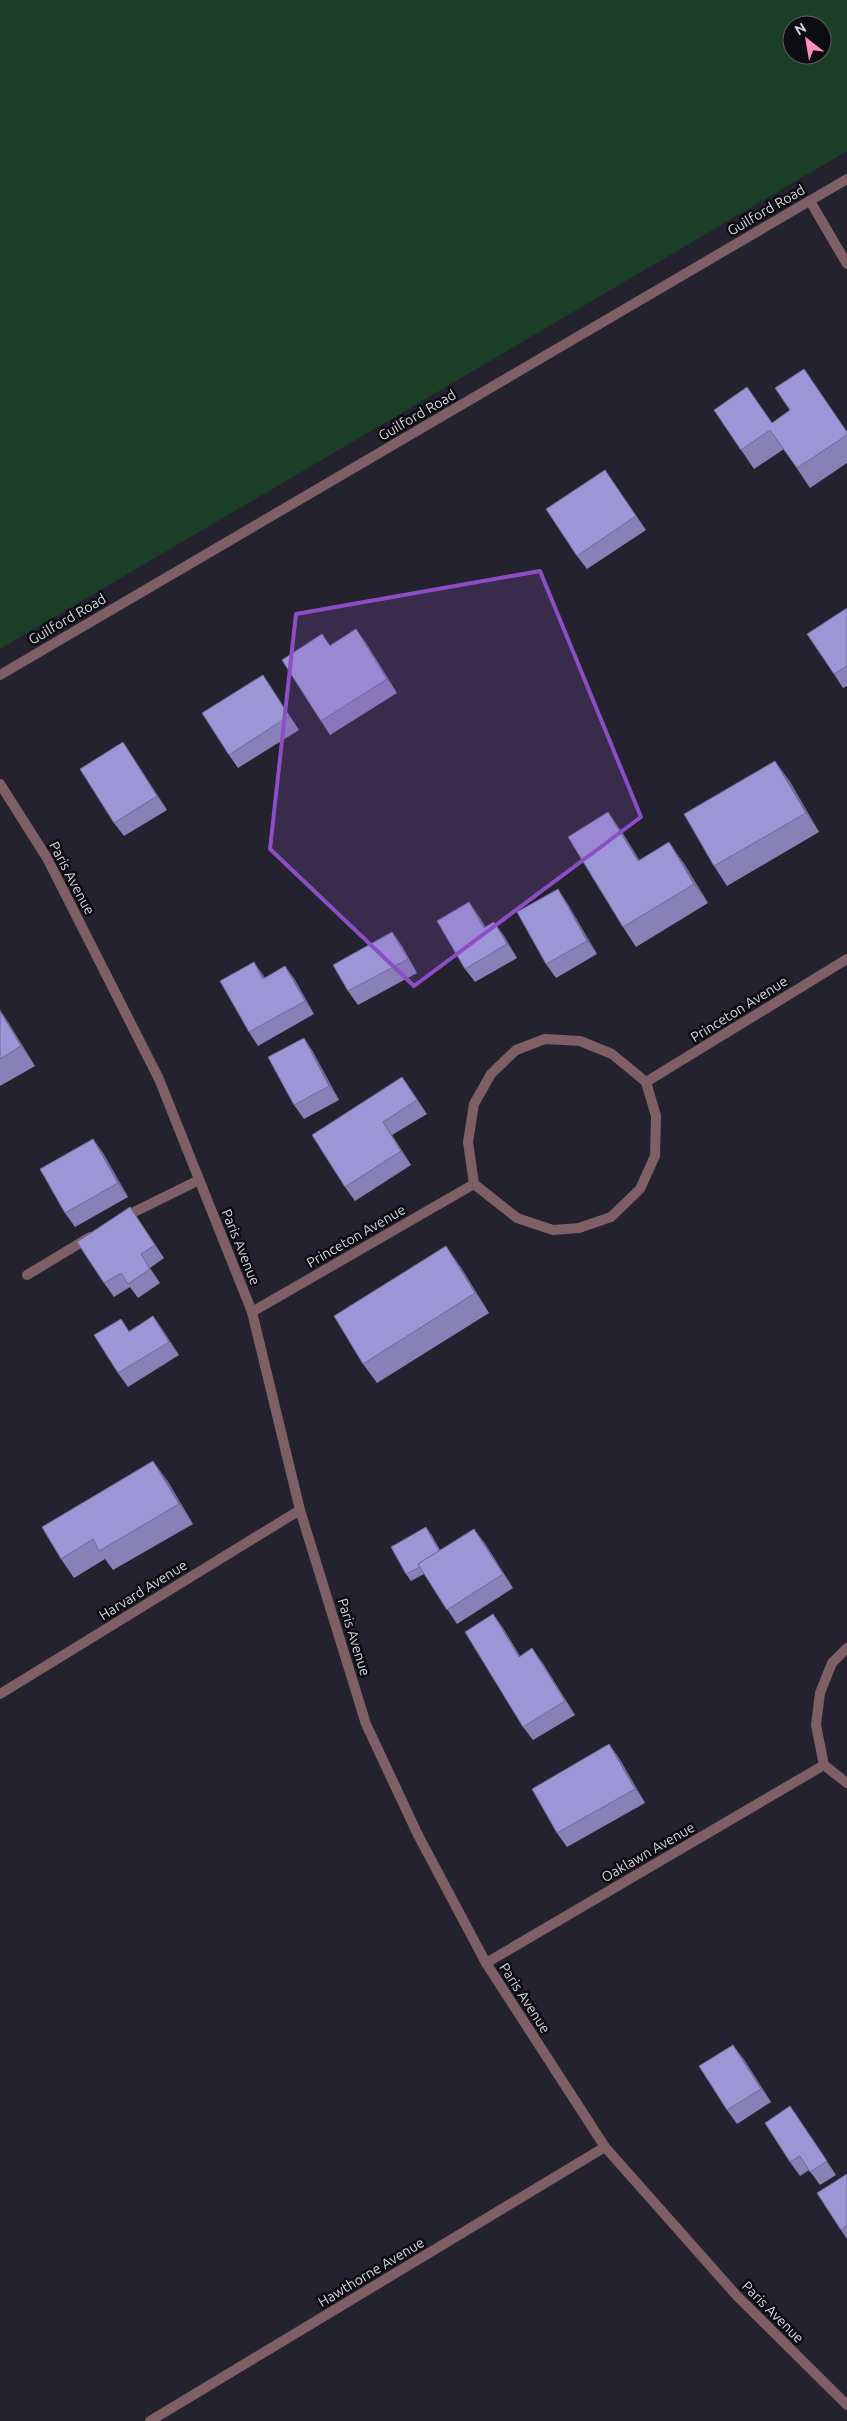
<svg xmlns="http://www.w3.org/2000/svg" width="847" height="2421" font-family="Ubuntu,sans-serif">
<rect width="100%" height="100%" fill="#23222e"/>
<path fill="#1b3e26" fill-rule="evenodd" d="M 0,0 L 847,0 L 847,151 L 0,649 ZM 792,25 L 822,25 L 822,55 L 792,55 Z"/>
<g fill="none" stroke-linecap="round" stroke-linejoin="round">
<g stroke="#7e5f65" stroke-width="10">
<path d="M 122,1218 L 199,1180"/>
<path d="M 27,1275 L 90,1237"/>
</g>
<g stroke="#7e5f65" stroke-width="10">
<path d="M 810,201 L 847,264"/>
<path d="M 0,784 L 47,858 L 159,1079 L 252,1312 L 300,1510 L 366,1724 L 418,1835 L 486,1963 L 605,2147 L 737,2296 L 847,2405"/>
<path d="M 545,1039 L 580,1041 L 612,1054 L 646,1082 L 656,1116 L 655,1156 L 640,1189 L 611,1217 L 579,1228 L 553,1230 L 517,1218 L 474,1184 L 468,1142 L 474,1104 L 491,1074 L 516,1050 Z"/>
<path d="M 646,1082 L 847,959"/>
<path d="M 252,1312 L 474,1184"/>
<path d="M 847,1648 L 832,1663 L 820,1693 L 816,1725 L 824,1765 L 847,1783"/>
<path d="M 0,1694 L 300,1510"/>
<path d="M 486,1963 L 824,1765"/>
<path d="M 150,2421 L 605,2147"/>
</g>
<path stroke="#7e5f65" stroke-width="10" d="M 0,675 L 847,179"/>
</g>
<g fill="#8781b8">
<path d="M 714,410 L 772,423 L 847,432 L 847,463 L 810,488 L 784,449 L 754,469 Z"/>
<path d="M 605,470 L 646,530 L 587,569 L 577,556 Z"/>
<path d="M 847,608 L 847,686 L 843,688 L 834,674 Z"/>
<path d="M 356,629 L 366,643 L 397,693 L 330,735 L 321,721 L 330,645 Z"/>
<path d="M 263,675 L 299,730 L 238,768 L 229,755 Z"/>
<path d="M 132,756 L 167,810 L 124,836 L 114,823 Z"/>
<path d="M 789,780 L 819,832 L 727,886 L 714,866 Z"/>
<path d="M 622,832 L 639,860 L 683,862 L 708,903 L 636,947 L 623,927 Z"/>
<path d="M 558,889 L 567,903 L 597,954 L 556,978 L 546,964 Z"/>
<path d="M 469,902 L 485,927 L 494,922 L 504,936 L 517,958 L 475,982 L 465,969 Z"/>
<path d="M 392,932 L 402,946 L 417,973 L 358,1005 L 348,991 Z"/>
<path d="M 285,966 L 295,980 L 314,1014 L 258,1046 L 249,1032 L 265,978 Z"/>
<path d="M 0,1010 L 6,1019 L 35,1066 L 0,1086 Z"/>
<path d="M 304,1038 L 313,1052 L 339,1100 L 304,1119 L 294,1105 Z"/>
<path d="M 402,1077 L 427,1114 L 392,1135 L 411,1165 L 355,1201 L 345,1187 Z"/>
<path d="M 93,1139 L 103,1153 L 128,1197 L 75,1227 L 65,1213 Z"/>
<path d="M 130,1207 L 164,1258 L 150,1268 L 160,1283 L 138,1298 L 130,1287 L 114,1297 L 104,1283 Z"/>
<path d="M 460,1266 L 489,1313 L 377,1383 L 363,1364 Z"/>
<path d="M 153,1316 L 179,1355 L 128,1387 L 118,1373 L 121,1319 L 129,1331 Z"/>
<path d="M 167,1480 L 193,1524 L 113,1570 L 105,1559 L 74,1578 L 61,1559 Z"/>
<path d="M 431,1534 L 440,1550 L 484,1542 L 513,1588 L 457,1624 L 424,1574 L 411,1581 L 406,1574 Z"/>
<path d="M 493,1614 L 503,1628 L 520,1656 L 542,1662 L 575,1715 L 533,1740 L 523,1727 Z"/>
<path d="M 609,1744 L 619,1758 L 645,1803 L 567,1847 L 557,1833 Z"/>
<path d="M 743,2058 L 771,2102 L 737,2124 L 727,2110 Z"/>
<path d="M 790,2106 L 836,2175 L 820,2185 L 809,2170 L 800,2176 L 790,2162 Z"/>
<path d="M 847,2174 L 847,2239 L 841,2230 Z"/>
</g>
<g fill="#6e6996">
<path d="M 356,629 L 366,643 L 397,693 L 387,679 Z"/>
<path d="M 263,675 L 272,689 L 299,730 L 289,716 Z"/>
<path d="M 123,742 L 132,756 L 167,810 L 157,796 Z"/>
<path d="M 775,761 L 789,780 L 819,832 L 806,813 Z"/>
<path d="M 608,812 L 622,832 L 652,880 L 638,861 Z"/>
<path d="M 669,842 L 683,862 L 708,903 L 694,884 Z"/>
<path d="M 558,889 L 567,903 L 597,954 L 587,941 Z"/>
<path d="M 469,902 L 479,916 L 494,941 L 484,928 Z"/>
<path d="M 494,922 L 504,936 L 517,958 L 507,944 Z"/>
<path d="M 392,932 L 402,946 L 417,973 L 408,959 Z"/>
<path d="M 254,962 L 264,976 L 273,992 L 263,979 Z"/>
<path d="M 285,966 L 295,980 L 314,1014 L 305,1001 Z"/>
<path d="M 0,1010 L 6,1019 L 35,1066 L 21,1046 L 0,1011 Z"/>
<path d="M 304,1038 L 313,1052 L 339,1100 L 329,1086 Z"/>
<path d="M 402,1077 L 412,1091 L 427,1114 L 417,1100 Z"/>
<path d="M 383,1122 L 392,1135 L 411,1165 L 401,1151 Z"/>
<path d="M 93,1139 L 103,1153 L 128,1197 L 118,1183 Z"/>
<path d="M 446,1246 L 460,1266 L 489,1313 L 475,1293 Z"/>
<path d="M 141,1254 L 150,1268 L 160,1283 L 150,1269 Z"/>
<path d="M 153,1316 L 163,1330 L 179,1355 L 169,1342 Z"/>
<path d="M 153,1461 L 167,1480 L 193,1524 L 179,1504 Z"/>
<path d="M 426,1527 L 431,1534 L 446,1562 L 441,1554 Z"/>
<path d="M 474,1529 L 484,1542 L 513,1588 L 503,1574 Z"/>
<path d="M 493,1614 L 503,1628 L 529,1671 L 519,1657 Z"/>
<path d="M 532,1648 L 542,1662 L 575,1715 L 565,1701 Z"/>
<path d="M 609,1744 L 619,1758 L 645,1803 L 635,1789 Z"/>
<path d="M 733,2045 L 743,2058 L 771,2102 L 761,2089 Z"/>
</g>
<g fill="#9d96d6" stroke="#6e6996">
<path d="M 804,369 L 847,432 L 847,435 L 797,468 L 770,430 L 741,450 L 714,410 L 747,387 L 772,423 L 790,410 L 775,388 Z"/>
<path d="M 605,470 L 636,516 L 577,556 L 546,509 Z"/>
<path d="M 847,608 L 847,666 L 834,674 L 807,634 Z"/>
<path d="M 356,629 L 387,679 L 321,721 L 282,660 L 322,634 L 330,646 Z"/>
<path d="M 263,675 L 289,716 L 229,755 L 202,713 Z"/>
<path d="M 123,742 L 157,796 L 114,823 L 80,769 Z"/>
<path d="M 775,761 L 806,813 L 714,866 L 684,814 Z"/>
<path d="M 608,812 L 638,861 L 669,842 L 694,884 L 623,927 L 568,837 Z"/>
<path d="M 558,889 L 587,941 L 546,964 L 517,912 Z"/>
<path d="M 469,902 L 484,928 L 494,922 L 507,944 L 465,969 L 437,921 Z"/>
<path d="M 392,932 L 408,959 L 348,991 L 333,965 Z"/>
<path d="M 254,962 L 263,979 L 285,966 L 305,1001 L 249,1032 L 220,981 Z"/>
<path d="M 0,1011 L 21,1046 L 0,1059 Z"/>
<path d="M 304,1038 L 329,1086 L 294,1105 L 268,1057 Z"/>
<path d="M 402,1077 L 417,1100 L 383,1122 L 401,1151 L 345,1187 L 312,1135 Z"/>
<path d="M 93,1139 L 118,1183 L 65,1213 L 40,1169 Z"/>
<path d="M 130,1207 L 155,1245 L 141,1254 L 150,1269 L 128,1284 L 121,1273 L 104,1283 L 77,1242 Z"/>
<path d="M 446,1246 L 475,1293 L 363,1364 L 334,1316 Z"/>
<path d="M 153,1316 L 169,1342 L 118,1373 L 94,1335 L 121,1319 L 129,1332 Z"/>
<path d="M 153,1461 L 179,1504 L 99,1551 L 93,1539 L 61,1559 L 42,1527 Z"/>
<path d="M 426,1527 L 439,1551 L 418,1564 L 420,1567 L 406,1574 L 391,1547 Z"/>
<path d="M 474,1529 L 503,1574 L 447,1610 L 418,1564 Z"/>
<path d="M 493,1614 L 519,1657 L 532,1648 L 565,1701 L 523,1727 L 465,1632 Z"/>
<path d="M 609,1744 L 635,1789 L 557,1833 L 532,1789 Z"/>
<path d="M 733,2045 L 761,2089 L 727,2110 L 699,2066 Z"/>
<path d="M 790,2106 L 827,2161 L 810,2172 L 800,2156 L 790,2162 L 765,2123 Z"/>
<path d="M 847,2174 L 847,2225 L 841,2230 L 817,2193 Z"/>
</g>
<path fill="#8d4ec5" fill-opacity="0.2" stroke="#8d4ec5" stroke-width="4" stroke-linejoin="round" d="M 540,571 L 641,817 L 414,986 L 270,849 L 296,614 Z"/>
<g text-anchor="middle" stroke-width="5" stroke-linejoin="round" paint-order="stroke">
<g font-size="14" fill="#d7d7df" stroke="#0d0c11">
<text transform="translate(766 210) rotate(-30)" y="5">Guilford Road</text>
<text transform="translate(417 415) rotate(-30)" y="5">Guilford Road</text>
<text transform="translate(67 619) rotate(-30)" y="5">Guilford Road</text>
<text transform="translate(72 878) rotate(62)" y="5">Paris Avenue</text>
<text transform="translate(739 1009) rotate(-32)" y="5">Princeton Avenue</text>
<text transform="translate(356 1236) rotate(-30)" y="5">Princeton Avenue</text>
<text transform="translate(241 1247) rotate(68)" y="5">Paris Avenue</text>
<text transform="translate(143 1590) rotate(-32)" y="5">Harvard Avenue</text>
<text transform="translate(354 1637) rotate(73)" y="5">Paris Avenue</text>
<text transform="translate(648 1852) rotate(-30)" y="5">Oaklawn Avenue</text>
<text transform="translate(525 1998) rotate(57)" y="5">Paris Avenue</text>
<text transform="translate(371 2272) rotate(-31)" y="5">Hawthorne Avenue</text>
<text transform="translate(773 2312) rotate(45)" y="5">Paris Avenue</text>
</g>
</g>
<g transform="translate(807 40) rotate(329)"><circle r="24" fill="#0d0c11" stroke="#5e5d63"/>
<path d="M0-4L9 19L0 12L-9 19Z" fill="#fd8ec0"/>
<text y="-8" font-size="14" font-weight="bold" text-anchor="middle" fill="#d7d7df">N</text>
</g>
</svg>
